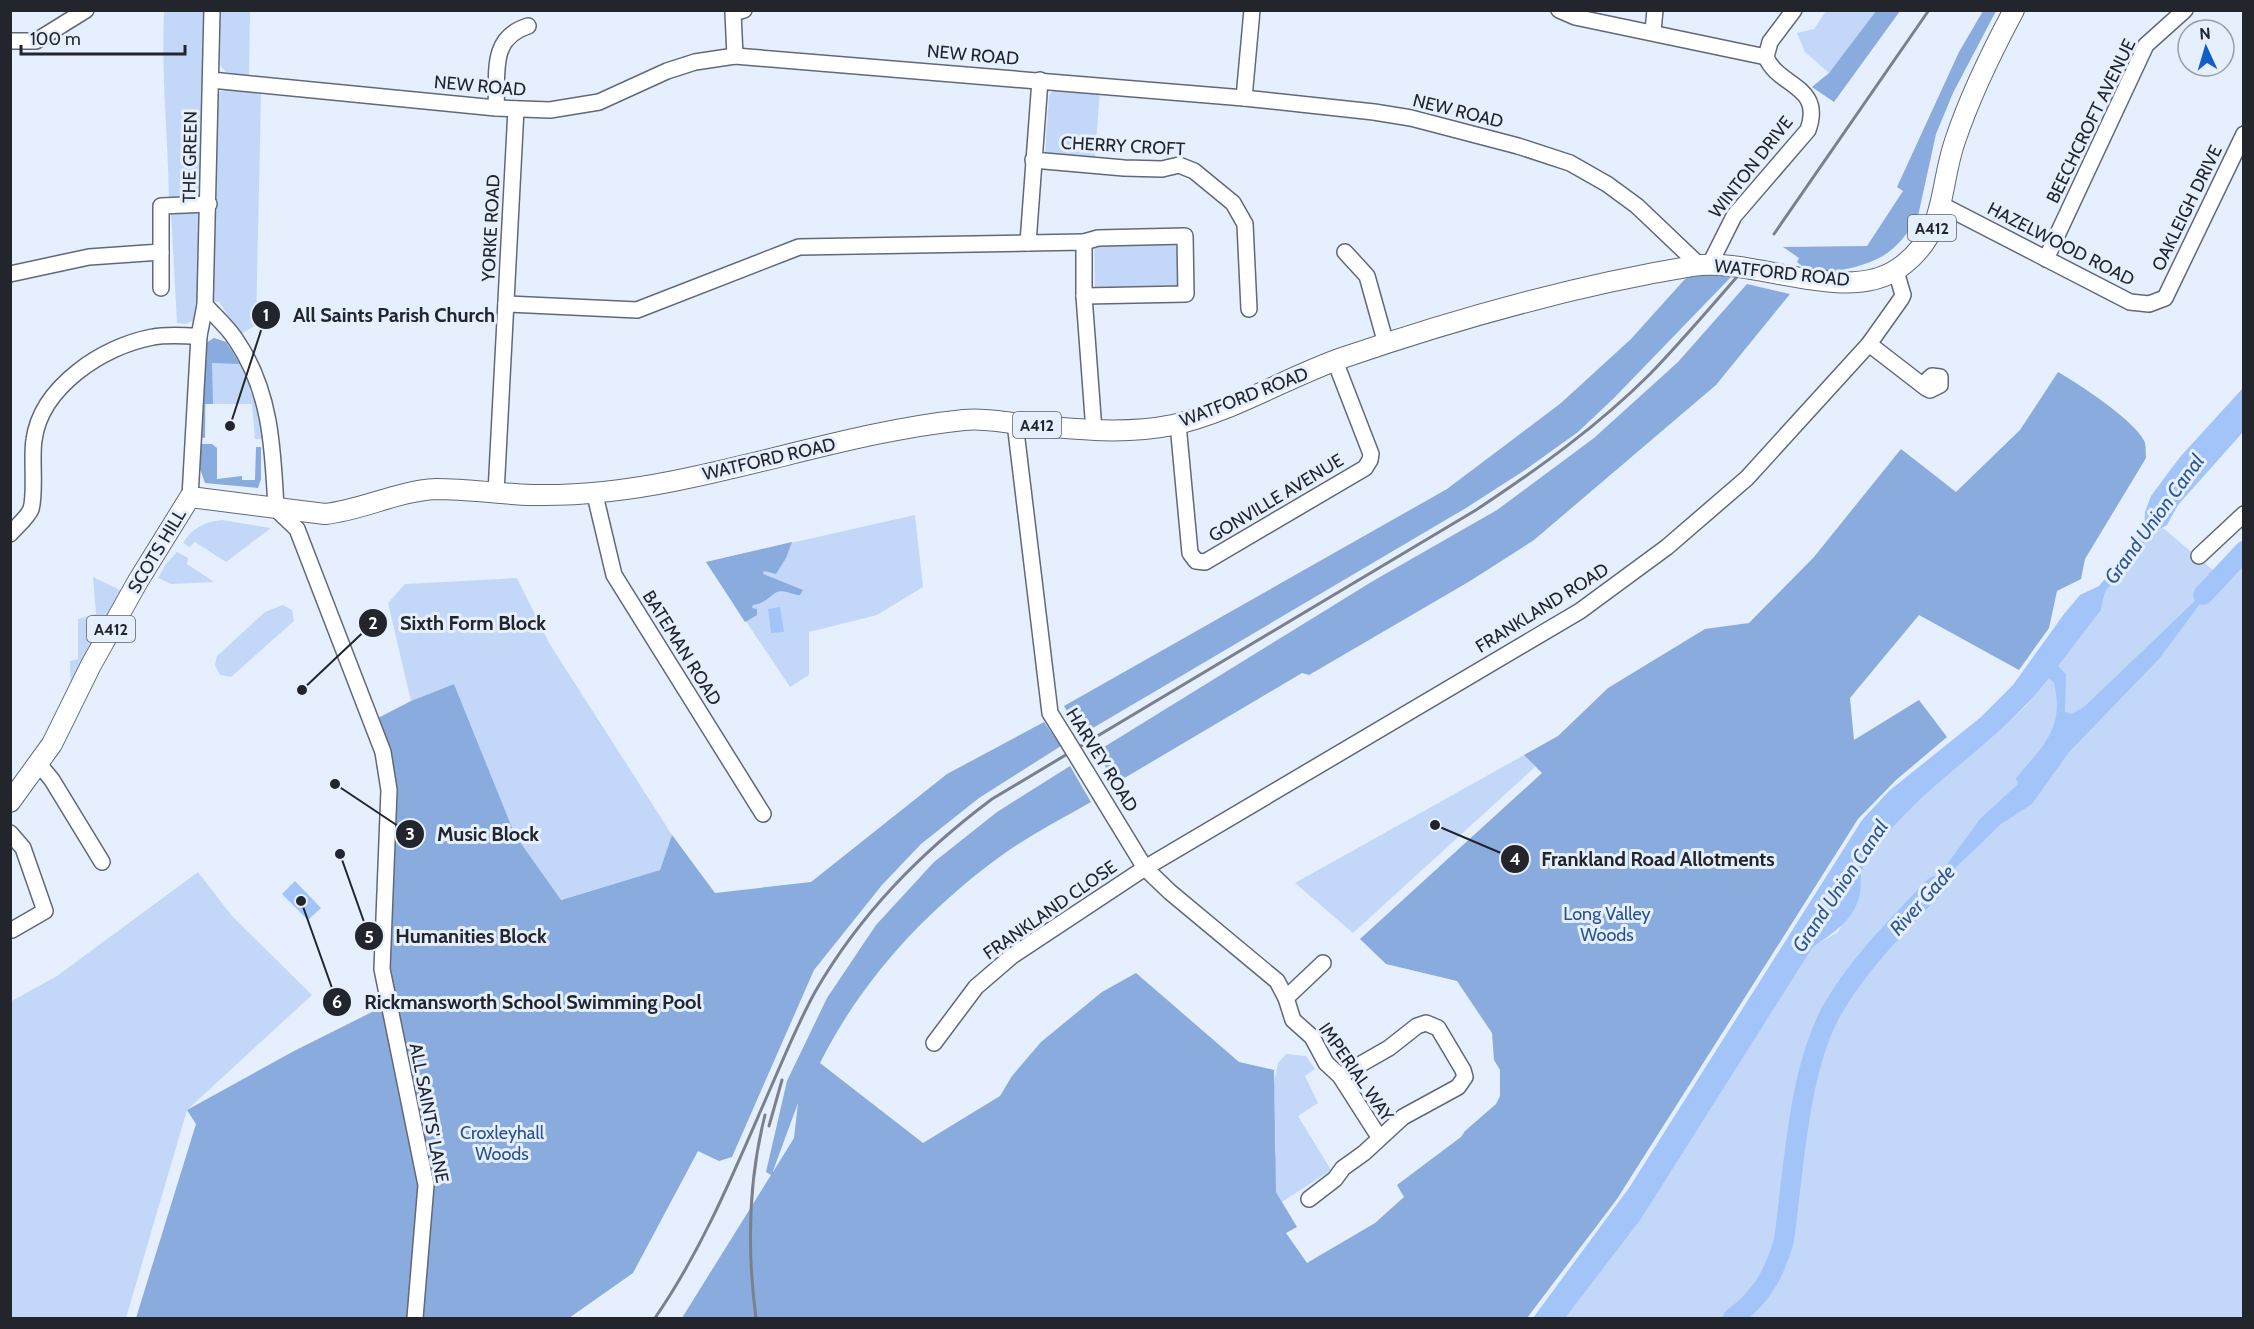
<svg xmlns="http://www.w3.org/2000/svg" width="2254" height="1329" font-family="Cabin,sans-serif">
<rect width="100%" height="100%" fill="#e5effe"/>
<g fill="#c3d8f8">
<path d="M 164,11 L 204,11 L 202,197 L 169,201 C 168,137 161,75 164,11 Z"/>
<path d="M 219,11 L 250,11 L 249,76 L 226,72 L 219,64 Z"/>
<path d="M 1826,11 L 1876,11 L 1829,73 L 1805,52 L 1797,33 L 1814,29 Z"/>
<path d="M 1057,87 L 1100,90 L 1095,157 L 1045,154 L 1049,95 Z"/>
<path d="M 228,89 L 261,94 L 256,325 L 241,334 L 219,302 L 213,302 L 216,102 L 219,92 Z"/>
<path d="M 199,210 L 201,214 L 198,303 L 195,320 L 185,324 L 177,323 L 171,212 Z"/>
<path d="M 1179,240 L 1180,287 L 1095,290 L 1094,243 Z"/>
<path d="M 214,338 L 226,342 C 247,368 259,406 263,439 L 255,439 L 252,404 L 206,404 L 205,438 L 203,345 Z"/>
<path d="M 915,515 L 923,587 L 877,615 L 809,632 L 809,675 L 790,687 L 706,562 Z"/>
<path d="M 222,520 L 271,528 L 226,562 L 195,542 L 189,547 L 183,543 C 192,528 204,522 222,520 Z"/>
<path d="M 2163,528 L 2220,576 L 2243,551 L 2243,1318 L 1564,1318 L 1641,1219 L 1812,947 L 1838,932 L 1860,894 L 1862,868 L 1897,819 L 2025,707 L 2101,610 L 2105,592 L 2150,535 Z"/>
<path d="M 177,552 L 188,558 L 187,564 L 214,582 L 171,584 L 158,578 L 166,564 Z"/>
<path d="M 136,563 L 142,565 L 71,693 L 70,661 L 78,659 L 78,619 L 96,614 L 93,577 L 122,591 Z"/>
<path d="M 517,578 L 549,643 L 672,835 L 660,870 L 560,900 L 515,835 L 454,684 L 411,701 L 388,603 L 405,584 Z"/>
<path d="M 283,605 L 292,610 L 294,621 L 231,677 L 220,675 L 215,665 L 217,656 L 265,612 Z"/>
<path d="M 1524,755 L 1535,767 L 1353,933 L 1295,883 Z"/>
<path d="M 198,872 L 232,916 L 312,995 L 187,1110 L 126,1318 L 11,1318 L 10,1002 L 57,976 Z"/>
<path d="M 1286,1054 L 1306,1056 L 1315,1069 L 1305,1076 L 1318,1103 L 1298,1116 L 1331,1170 L 1282,1202 L 1276,1192 L 1274,1167 L 1276,1150 L 1274,1083 L 1278,1063 Z"/>
</g>
<g fill="#8aabde" fill-rule="evenodd">
<path d="M 1876,11 L 1900,11 L 1834,102 L 1812,87 L 1829,73 Z"/>
<path d="M 1983,11 L 1996,11 L 1953,93 L 1936,134 L 1918,216 C 1910,231 1896,249 1881,257 C 1860,268 1816,280 1797,262 L 1799,258 L 1783,247 L 1867,246 L 1903,191 L 1897,187 L 1959,52 Z"/>
<path d="M 1700,273 L 1728,274 L 1731,277 L 1614,398 L 1578,432 L 1525,470 L 1466,508 L 1081,735 L 1064,706 L 1447,489 L 1561,403 L 1631,339 L 1685,279 Z"/>
<path d="M 1747,284 L 1790,294 L 1716,385 L 1534,540 L 1470,581 L 1309,675 L 1302,673 L 1116,783 L 1096,752 L 1373,581 L 1497,510 L 1594,438 L 1678,362 Z"/>
<path d="M 214,338 L 226,342 L 240,364 L 212,363 L 213,404 L 205,404 L 205,438 L 199,437 L 203,345 Z"/>
<path d="M 2058,372 C 2079,384 2132,419 2143,439 C 2147,444 2145,452 2146,458 L 2085,559 L 2081,579 L 2057,591 L 2049,628 L 2019,670 L 1919,615 L 1850,698 L 1854,740 L 1919,700 L 1947,737 L 1896,780 L 1858,819 L 1617,1199 L 1527,1318 L 682,1318 L 771,1175 L 766,1172 L 787,1081 L 827,998 L 876,925 L 934,862 L 997,812 L 1070,766 L 1091,802 C 1063,818 1032,834 1005,853 C 928,908 862,979 820,1063 L 923,1143 L 1000,1096 L 1012,1076 L 1041,1042 L 1102,992 L 1136,973 L 1239,1062 L 1274,1070 L 1276,1192 L 1297,1227 L 1286,1233 L 1307,1263 L 1375,1223 L 1404,1197 L 1397,1185 L 1461,1137 L 1465,1131 L 1496,1104 L 1500,1096 L 1500,1070 L 1494,1060 L 1492,1033 L 1457,981 L 1386,964 L 1360,939 L 1542,773 L 1524,755 L 1558,736 L 1608,688 L 1705,629 L 1749,623 L 1814,557 L 1901,449 L 1956,492 L 2020,430 ZM 798,1103 L 794,1138 L 773,1172 L 773,1171 Z"/>
<path d="M 199,444 L 212,444 L 217,448 L 217,479 L 242,476 L 242,480 L 255,480 L 256,447 L 261,447 L 261,479 L 258,488 L 205,483 L 198,463 Z"/>
<path d="M 792,542 L 786,558 L 776,574 L 764,571 L 763,574 L 803,590 L 800,595 C 792,595 783,588 775,593 C 767,599 764,603 753,605 L 752,608 L 757,609 L 757,615 L 745,622 L 706,562 Z"/>
<path d="M 454,684 L 515,835 L 561,900 L 660,870 L 672,835 L 715,893 L 811,882 L 947,774 L 1044,722 L 1061,746 L 979,798 L 921,844 L 882,885 L 814,970 L 732,1157 L 719,1161 L 698,1151 L 633,1273 L 569,1318 L 136,1318 L 196,1124 L 187,1110 L 294,1051 L 382,1007 L 394,806 L 378,718 L 411,701 Z"/>
</g>
<g fill="#a2c4f9">
<path d="M 2243,388 L 2243,432 L 2178,505 L 2167,525 L 2150,535 L 2105,592 L 2101,610 L 2058,666 L 2066,674 L 2065,712 L 2072,714 L 2085,706 L 2220,577 L 2159,659 L 2069,752 L 2032,804 L 2001,824 L 1918,904 L 1980,819 L 2018,784 L 2016,778 C 2043,746 2065,728 2054,683 L 2049,678 C 1995,748 1913,789 1865,863 C 1859,873 1862,884 1860,894 C 1853,923 1833,932 1812,948 L 1641,1219 L 1565,1318 L 1533,1318 L 1629,1188 L 1862,820 L 1889,791 L 1981,717 L 2013,685 L 2064,614 L 2080,595 L 2099,586 L 2144,530 L 2145,512 L 2151,496 L 2180,457 Z"/>
<path d="M 780,607 L 784,632 L 771,633 L 768,609 Z"/>
<path d="M 295,881 L 321,908 L 308,920 L 282,894 Z"/>
</g>
<g fill="none" stroke-linecap="round" stroke-linejoin="round">
<g stroke="#a2c4f9" stroke-width="20">
<path d="M 2203,595 L 2244,551"/>
<path d="M 1733,1318 C 1761,1298 1775,1273 1784,1240 C 1794,1169 1798,1066 1835,1005 C 1861,961 1900,923 1935,886"/>
</g>
<g stroke="#616977" stroke-width="18">
<g id="minor">
<path d="M 1559,10 L 1575,17 L 1766,57"/>
<path d="M 1653,31 L 1655,10"/>
<path d="M 10,41 L 36,41 L 86,10"/>
<path d="M 735,56 L 733,13 L 744,10"/>
<path d="M 211,80 L 496,108 L 550,110 L 599,102 L 667,71 L 695,62 L 735,56 L 1244,98 L 1374,112 L 1411,118 L 1518,146 L 1570,163 L 1607,184 L 1637,206 L 1699,265"/>
<path d="M 1040,80 L 1028,243 L 1084,242 L 1084,296 L 1094,431"/>
<path d="M 1244,98 L 1252,10"/>
<path d="M 496,108 C 498,74 489,38 528,26"/>
<path d="M 1033,160 L 1124,168 L 1162,169 L 1179,165 L 1194,171 L 1233,203 L 1245,224 L 1249,309"/>
<path d="M 1942,205 L 2130,302 L 2149,304 L 2165,298 L 2244,134"/>
<path d="M 1345,252 L 1367,276 L 1386,344"/>
<path d="M 2046,259 L 2146,45 L 2185,10"/>
<path d="M 1710,264 L 1734,216 L 1808,130 C 1824,85 1778,87 1766,57 L 1770,42 L 1794,10"/>
<path d="M 10,274 L 89,257 L 161,252 L 161,206 L 209,204"/>
<path d="M 161,288 L 161,252"/>
<path d="M 1084,296 L 1186,294 L 1185,236 L 1098,238 L 1084,242"/>
<path d="M 506,304 L 637,310 L 799,247 L 1028,243"/>
<path d="M 205,305 C 215,316 228,327 236,340 C 271,391 273,449 276,509 L 297,529 L 383,752 L 389,790 L 382,969 L 426,1185 L 415,1318"/>
<path d="M 1869,344 L 1926,388 L 1930,390 L 1940,385 L 1940,377 L 1932,376 L 1922,385"/>
<path d="M 1015,423 L 1050,713 L 1065,737"/>
<path d="M 1178,424 L 1190,553 L 1196,561 L 1205,562 L 1365,468 L 1370,460 L 1371,454 L 1335,361"/>
<path d="M 594,491 L 614,575 L 763,814"/>
<path d="M 496,493 L 516,109"/>
<path d="M 190,497 L 199,336 L 205,305 L 212,10"/>
<path d="M 10,534 C 16,527 28,517 31,509 C 36,493 31,458 34,440 C 41,387 103,346 153,337 C 167,334 184,336 199,336"/>
<path d="M 2199,556 L 2244,514"/>
<path d="M 39,764 L 52,780 L 102,862"/>
<path d="M 1087,773 L 1145,868 L 1170,892 L 1277,981 L 1286,998 L 1323,963"/>
<path d="M 10,833 L 23,848 L 45,911 L 12,930"/>
<path d="M 1286,998 L 1293,1020 L 1312,1037 L 1326,1063 L 1340,1076 L 1379,1137"/>
<path d="M 934,1043 L 976,987 L 1012,956 L 1145,868 L 1580,611 L 1667,547 L 1747,478 L 1869,344 L 1901,299 L 1903,295 L 1896,271"/>
<path d="M 1309,1199 L 1335,1179 L 1343,1168 L 1364,1153 L 1403,1117 L 1458,1087 L 1465,1077 L 1463,1070 L 1438,1028 L 1426,1023 L 1417,1026 L 1389,1048 L 1340,1076"/>
</g>
</g>
<g stroke="#616977" stroke-width="22">
<path id="major" d="M 10,802 L 52,744 L 91,665 L 138,581 L 190,497 L 325,514 C 363,510 397,491 436,489 C 468,489 500,494 532,495 C 578,496 629,490 674,481 C 771,462 866,430 964,420 C 983,418 1002,422 1021,424 C 1072,429 1123,435 1173,425 C 1232,412 1285,378 1342,358 C 1453,320 1577,285 1693,266 C 1751,256 1846,306 1899,268 C 1948,233 1938,190 1955,141 C 1970,96 1991,53 2014,10"/>
</g>
<use href="#minor" stroke="#fff" stroke-width="15"/>
<use href="#major" stroke="#fff" stroke-width="20"/>
<g stroke="#7b818b" stroke-width="3">
<path d="M 1774,234 L 1929,10"/>
<path d="M 769,1126 L 782,1080"/>
<path d="M 655,1318 C 704,1247 736,1167 771,1087 C 785,1055 798,1023 815,992 C 860,914 920,853 992,799 L 1476,510 C 1538,469 1598,426 1650,374 C 1680,343 1708,310 1736,278"/>
<path d="M 756,1318 C 747,1250 748,1182 765,1115"/>
</g>
<g stroke="#616977" stroke-width="18" stroke-linecap="butt">
<path id="minor-bridge" d="M 1065,737 L 1087,773"/>
</g>
<use href="#minor-bridge" stroke="#fff" stroke-width="15"/>
</g>
<g text-anchor="middle" stroke-width="6" stroke-linejoin="round" paint-order="stroke">
<g fill="#e5effe" stroke="#5c626a" stroke-width="1.5">
<rect x="1908" y="215" width="48" height="26" rx="4.5"/>
<rect x="1013" y="412" width="48" height="26" rx="4.5"/>
<rect x="87" y="616" width="48" height="26" rx="4.5"/>
</g>
<g font-size="16" font-weight="bold" fill="#22252b">
<text x="1932" y="234">A412</text>
<text x="1037" y="431">A412</text>
<text x="111" y="635">A412</text>
</g>
<g font-size="18" fill="#22252b" stroke="#e5effe">
<text transform="translate(973 55) rotate(5)" y="6">NEW ROAD</text>
<text transform="translate(480 86) rotate(5)" y="6">NEW ROAD</text>
<text transform="translate(1458 111) rotate(14)" y="6">NEW ROAD</text>
<text transform="translate(2091 121) rotate(-64)" y="6">BEECHCROFT AVENUE</text>
<text transform="translate(1123 146) rotate(3)" y="6">CHERRY CROFT</text>
<text transform="translate(190 157) rotate(-89)" y="6">THE GREEN</text>
<text transform="translate(1751 167) rotate(-52)" y="6">WINTON DRIVE</text>
<text transform="translate(2187 208) rotate(-64)" y="6">OAKLEIGH DRIVE</text>
<text transform="translate(491 228) rotate(-87)" y="6">YORKE ROAD</text>
<text transform="translate(2061 244) rotate(27)" y="6">HAZELWOOD ROAD</text>
<text transform="translate(1782 273) rotate(6)" y="6">WATFORD ROAD</text>
<text transform="translate(1244 397) rotate(-21)" y="6">WATFORD ROAD</text>
<text transform="translate(769 459) rotate(-13)" y="6">WATFORD ROAD</text>
<text transform="translate(1276 498) rotate(-31)" y="6">GONVILLE AVENUE</text>
<text transform="translate(157 551) rotate(-59)" y="6">SCOTS HILL</text>
<text transform="translate(1542 608) rotate(-32)" y="6">FRANKLAND ROAD</text>
<text transform="translate(682 648) rotate(58)" y="6">BATEMAN ROAD</text>
<text transform="translate(1102 760) rotate(58)" y="6">HARVEY ROAD</text>
<text transform="translate(1050 910) rotate(-35)" y="6">FRANKLAND CLOSE</text>
<text transform="translate(1356 1072) rotate(55)" y="6">IMPERIAL WAY</text>
<text transform="translate(429 1113) rotate(79)" y="6">ALL SAINTS' LANE</text>
</g>
<g font-size="18" fill="#27508e" stroke="#e5effe">
<text x="1607" y="920">Long Valley<tspan x="1607" dy="21">Woods</tspan></text>
<text x="502" y="1139">Croxleyhall<tspan x="502" dy="21">Woods</tspan></text>
</g>
<g font-size="20" font-style="italic" fill="#2d5695" stroke="#e5effe">
<text transform="translate(2154 519) rotate(-54)" y="7">Grand Union Canal</text>
<text transform="translate(1840 886) rotate(-56)" y="7">Grand Union Canal</text>
<text transform="translate(1922 900) rotate(-48)" y="7">River Gade</text>
</g>
</g>
<path fill="none" stroke="#22252b" stroke-width="2" d="M230 426L266 315M302 690L373 623M335 784L410 834M1435 825L1515 859M340 854L369 936M301 901L337 1002"/>
<g fill="#22252b" stroke="#e5effe" stroke-width="2">
<circle cx="230" cy="426" r="6"/>
<circle cx="302" cy="690" r="6"/>
<circle cx="335" cy="784" r="6"/>
<circle cx="1435" cy="825" r="6"/>
<circle cx="340" cy="854" r="6"/>
<circle cx="301" cy="901" r="6"/>
<circle cx="266" cy="315" r="15"/>
<circle cx="373" cy="623" r="15"/>
<circle cx="410" cy="834" r="15"/>
<circle cx="1515" cy="859" r="15"/>
<circle cx="369" cy="936" r="15"/>
<circle cx="337" cy="1002" r="15"/>
</g>
<g font-size="18" text-anchor="middle" font-weight="bold" fill="#fff">
<text x="266" y="321">1</text>
<text x="373" y="629">2</text>
<text x="410" y="840">3</text>
<text x="1515" y="865">4</text>
<text x="369" y="943">5</text>
<text x="337" y="1008">6</text>
</g>
<g font-size="20" text-anchor="middle" font-weight="bold" fill="#22252b" stroke="#e5effe" stroke-width="6" stroke-linejoin="round" paint-order="stroke">
<text x="394" y="322">All Saints Parish Church</text>
<text x="473" y="630">Sixth Form Block</text>
<text x="488" y="841">Music Block</text>
<text x="1658" y="866">Frankland Road Allotments</text>
<text x="471" y="943">Humanities Block</text>
<text x="533" y="1009">Rickmansworth School Swimming Pool</text>
</g>
<rect width="2254" height="1329" fill="none" stroke="#22252b" stroke-width="24"/>
<g transform="translate(2206 48) rotate(356)"><circle r="28" fill="#e5effe" stroke="#979eaa" stroke-width="1.5"/>
<path d="M0-4.5L10 22L0 15L-10 22Z" fill="#135dc8"/>
<text y="-9" font-size="16" font-weight="bold" text-anchor="middle" fill="#22252b">N</text>
</g>
<path d="M21 45v9h164v-9" fill="none" stroke="#22252b" stroke-width="3"/>
<text x="30" y="45" font-size="18" fill="#22252b" stroke="#e5effe" stroke-width="4.5" paint-order="stroke">100 m</text>
</svg>
